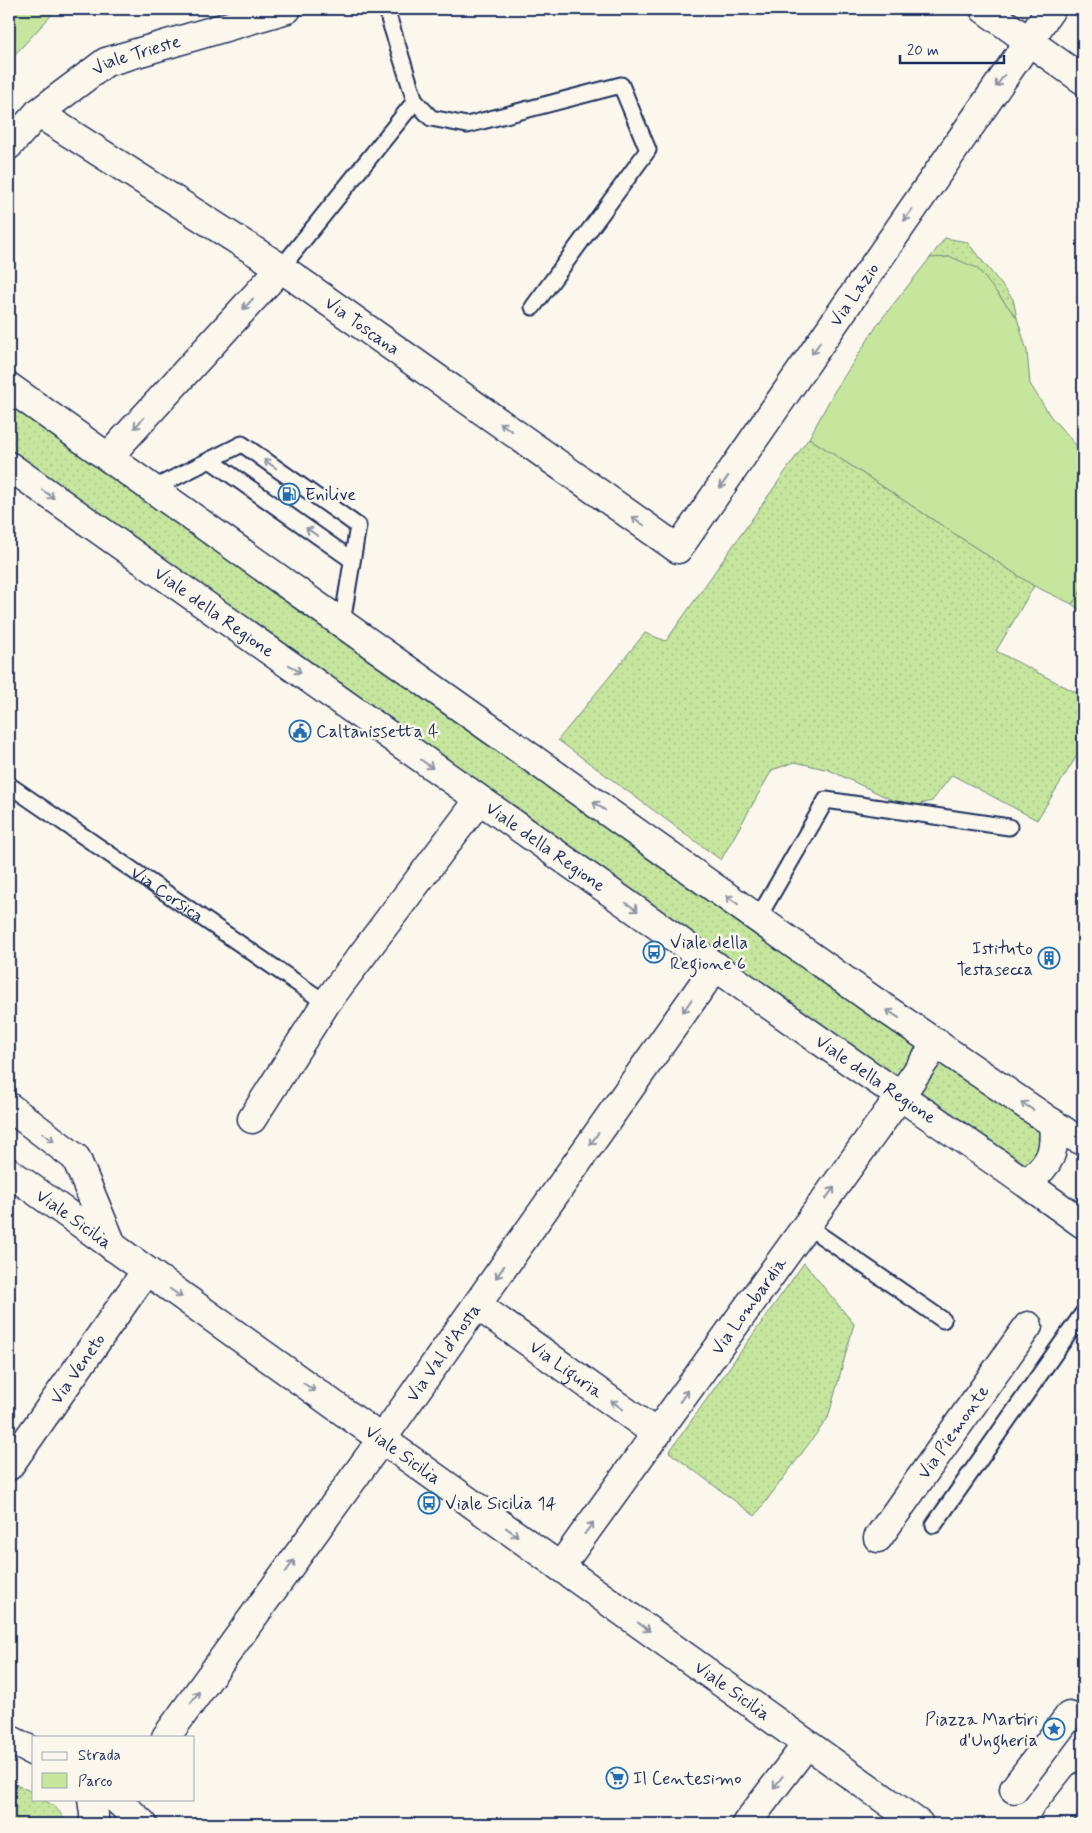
<svg xmlns="http://www.w3.org/2000/svg" width="1092" height="1833" font-family="Mynerve,sans-serif">
<defs>
<pattern id="grass-dots" width="8" height="8" patternUnits="userSpaceOnUse" patternTransform="scale(1.25)"><rect width="8" height="8" fill="#c6e69e"/><path d="M2 2h.1M6 6h.1" fill="none" stroke="#aac68a" stroke-width="1.8" stroke-linecap="round"/></pattern>
</defs>
<rect width="100%" height="100%" fill="#fbf7ec"/>
<filter id="ink" filterUnits="userSpaceOnUse"><feTurbulence type="fractalNoise" baseFrequency=".02" numOctaves="2"/><feDisplacementMap in="SourceGraphic" scale="10" xChannelSelector="R" yChannelSelector="G"/><feConvolveMatrix kernelMatrix="1 2 1 2 8 2 1 2 1" color-interpolation-filters="sRGB"/></filter>
<g filter="url(#ink)">
<g fill="url(#grass-dots)" stroke="#708a7e">
<path d="M 945,238 L 967,242 L 1013,299 L 1017,318 L 998,294 L 951,257 L 930,258 Z"/>
<path d="M 9,387 L 1053,1123 L 1027,1182 L 9,465 Z"/>
<path d="M 809,438 L 1034,586 L 996,651 L 1083,696 L 1083,746 L 1037,820 L 952,775 L 932,801 L 913,806 L 890,799 L 829,770 L 795,762 L 772,770 L 721,860 L 558,740 L 645,633 L 666,641 Z"/>
<path d="M 1083,588 L 1083,613 L 1072,604 Z"/>
<path d="M 804,1263 L 854,1324 L 828,1418 L 755,1516 L 669,1452 Z"/>
<path d="M 9,1781 L 34,1793 L 34,1799 C 49,1799 61,1810 66,1824 L 9,1824 Z"/>
</g>
<g fill="#c6e69e" stroke="#708a7e">
<path d="M 9,9 L 57,9 L 9,61 Z"/>
<path d="M 951,257 L 977,268 L 1017,318 L 1027,351 L 1030,384 L 1051,417 L 1083,453 L 1083,588 L 1072,604 L 1034,586 L 809,438 L 834,392 L 880,321 L 930,258 Z"/>
</g>
<g fill="none" stroke-linecap="round" stroke-linejoin="round">
<g stroke="#1b2f5e" stroke-width="19">
<g id="lane">
<path d="M 386,9 L 415,101 L 431,118 L 467,125 L 621,85 L 648,150 L 533,307"/>
<path d="M 281,268 L 415,101"/>
<path d="M 210,460 L 352,560"/>
<path d="M 152,489 L 242,444 L 358,526 L 342,623"/>
<path id="s1" d="M 9,785 L 326,1003"/>
<path d="M 758,918 L 826,800 L 1009,827"/>
<path d="M 807,1226 L 943,1320"/>
<path d="M 934,1525 L 1083,1313"/>
</g>
</g>
<g stroke="#1b2f5e" stroke-width="31">
<g id="street">
<path id="s2" d="M 38,113 L 281,268 L 678,549 L 1051,9"/>
<path d="M 108,457 L 281,268"/>
<path d="M 9,1107 L 76,1158 L 113,1247"/>
<path d="M 252,1119 L 326,1003 L 479,800"/>
<path id="s3" d="M 9,1172 L 919,1824"/>
<path id="s4" d="M 477,1305 L 657,1434"/>
<path id="s5" d="M 9,1466 L 146,1271"/>
<path id="s6" d="M 878,1538 L 1028,1326"/>
<path id="s7" d="M 560,1567 L 900,1096 L 937,1043"/>
<path id="s8" d="M 166,1737 L 382,1439 L 716,966"/>
<path d="M 1014,1789 L 1069,1716"/>
<path d="M 92,1799 L 94,1814 L 94,1824"/>
<path d="M 746,1824 L 807,1744"/>
<path d="M 1053,1824 L 1083,1786"/>
</g>
</g>
<g stroke="#1b2f5e" stroke-width="31">
<g id="secondary">
<path d="M 984,9 L 1083,80"/>
<path id="s9" d="M 9,145 L 38,113 L 106,62 L 287,9"/>
<path d="M 9,387 L 874,1001 L 1070,1135 L 1083,1141"/>
<path id="s10" d="M 9,466 C 276,656 544,845 812,1035 C 902,1098 994,1159 1083,1224"/>
<path d="M 1027,1182 C 1050,1165 1056,1152 1053,1123"/>
<path d="M 9,1739 L 34,1752"/>
<path d="M 116,1799 L 143,1824"/>
</g>
</g>
<use href="#lane" stroke="#fbf7ec" stroke-width="15"/>
<use href="#street" stroke="#fbf7ec" stroke-width="28"/>
<use href="#secondary" stroke="#fbf7ec" stroke-width="28"/>
</g>
<defs><path id="oneway-shaft" d="M-6 0H5M1.5-3L5.5 0L1.5 3" fill="none" stroke-width="1.6" stroke-linecap="round" stroke-linejoin="round" transform="scale(1.25)"/></defs>
<g stroke="#8b93a5">
<use href="#oneway-shaft" transform="translate(1000 81) rotate(125)"/>
<use href="#oneway-shaft" transform="translate(908 215) rotate(125)"/>
<use href="#oneway-shaft" transform="translate(248 304) rotate(133)"/>
<use href="#oneway-shaft" transform="translate(816 348) rotate(125)"/>
<use href="#oneway-shaft" transform="translate(139 423) rotate(133)"/>
<use href="#oneway-shaft" transform="translate(506 427) rotate(-145)"/>
<use href="#oneway-shaft" transform="translate(270 464) rotate(-145)"/>
<use href="#oneway-shaft" transform="translate(724 482) rotate(125)"/>
<use href="#oneway-shaft" transform="translate(48 494) rotate(35)"/>
<use href="#oneway-shaft" transform="translate(638 521) rotate(-145)"/>
<use href="#oneway-shaft" transform="translate(312 532) rotate(-145)"/>
<use href="#oneway-shaft" transform="translate(295 669) rotate(35)"/>
<use href="#oneway-shaft" transform="translate(427 764) rotate(35)"/>
<use href="#oneway-shaft" transform="translate(599 806) rotate(-145)"/>
<use href="#oneway-shaft" transform="translate(732 900) rotate(-145)"/>
<use href="#oneway-shaft" transform="translate(632 907) rotate(35)"/>
<use href="#oneway-shaft" transform="translate(687 1006) rotate(125)"/>
<use href="#oneway-shaft" transform="translate(893 1014) rotate(-146)"/>
<use href="#oneway-shaft" transform="translate(1027 1106) rotate(-146)"/>
<use href="#oneway-shaft" transform="translate(48 1137) rotate(37)"/>
<use href="#oneway-shaft" transform="translate(594 1139) rotate(125)"/>
<use href="#oneway-shaft" transform="translate(830 1193) rotate(-54)"/>
<use href="#oneway-shaft" transform="translate(500 1272) rotate(125)"/>
<use href="#oneway-shaft" transform="translate(176 1293) rotate(35)"/>
<use href="#oneway-shaft" transform="translate(309 1387) rotate(35)"/>
<use href="#oneway-shaft" transform="translate(684 1396) rotate(-54)"/>
<use href="#oneway-shaft" transform="translate(617 1405) rotate(-144)"/>
<use href="#oneway-shaft" transform="translate(589 1528) rotate(-54)"/>
<use href="#oneway-shaft" transform="translate(512 1532) rotate(36)"/>
<use href="#oneway-shaft" transform="translate(290 1566) rotate(-54)"/>
<use href="#oneway-shaft" transform="translate(644 1627) rotate(36)"/>
<use href="#oneway-shaft" transform="translate(195 1697) rotate(-54)"/>
<use href="#oneway-shaft" transform="translate(778 1782) rotate(128)"/>
</g>
</g>
<defs>
<g id="fuel-ring" transform="scale(1.125)"><circle r="9.5" fill="#fbf7ec" stroke="#1f6fb2" stroke-width="1.5"/><path d="M-5.5-6h7V0h2V4h1.3V-2.5L3-4.5l.8-.8L6-3V5H2.5V1h-1V6h-7ZM-4.2-4.7v3.2H.2V-4.7Z" fill="#1f6fb2"/></g>
<g id="civic-ring" transform="scale(1.125)"><circle r="9.5" fill="#fbf7ec" stroke="#1f6fb2" stroke-width="1.5"/><path d="M-.6-6.5H3V-4.5H.6V-3L4-1V1h2V6H-6V1h2V-1L-.6-3ZM-1.2 2.5V6h2.4V2.5Z" fill="#1f6fb2"/></g>
<g id="bus-ring" transform="scale(1.125)"><circle r="9.5" fill="#fbf7ec" stroke="#1f6fb2" stroke-width="1.5"/><path d="M-5-6H5V4H4V6H2V4H-2V6H-4V4H-5ZM-3.5-4V0h7V-4ZM-3.5 1.2v1.5H-2V1.2ZM2 1.2v1.5H3.5V1.2Z" fill="#1f6fb2"/></g>
<g id="building-ring" transform="scale(1.125)"><circle r="9.5" fill="#fbf7ec" stroke="#1f6fb2" stroke-width="1.5"/><path d="M-4-6H4V6H1V3H-1V6H-4ZM-2.5-4.3h1.7v1.8h-1.7ZM.8-4.3h1.7v1.8H.8ZM-2.5-1h1.7V.8h-1.7ZM.8-1h1.7V.8H.8Z" fill="#1f6fb2"/></g>
<g id="sight-ring" transform="scale(1.125)"><circle r="9.5" fill="#fbf7ec" stroke="#1f6fb2" stroke-width="1.5"/><path d="M0-6L1.8-2.2L6-1.7L2.9 1.2L3.7 5.4L0 3.3L-3.7 5.4L-2.9 1.2L-6-1.7L-1.8-2.2Z" fill="#1f6fb2"/></g>
<g id="supermarket-ring" transform="scale(1.125)"><circle r="9.5" fill="#fbf7ec" stroke="#1f6fb2" stroke-width="1.5"/><path d="M-6-5.5h2.5l.6 2H6L4.5 2H-2.5L-4.4-4H-6ZM-1.5 3.2a1.3 1.3 0 1 0 .1 0ZM3 3.2a1.3 1.3 0 1 0 .1 0Z" fill="#1f6fb2"/></g>
</defs>
<g fill-rule="evenodd">
<use href="#fuel-ring" x="289" y="494"/>
<use href="#civic-ring" x="300" y="731"/>
<use href="#bus-ring" x="654" y="952"/>
<use href="#building-ring" x="1049" y="958"/>
<use href="#bus-ring" x="429" y="1503"/>
<use href="#sight-ring" x="1054" y="1729"/>
<use href="#supermarket-ring" x="617" y="1778"/>
</g>
<g text-anchor="middle" stroke-width="5" stroke-linejoin="round" paint-order="stroke">
<g font-size="18" fill="#1b2f5e" stroke="#fbf7ec">
<text dy="6" stroke="none"><textPath href="#s9" startOffset="159">Viale Trieste</textPath></text>
<text dy="6" stroke="none"><textPath href="#s2" startOffset="1084">Via Lazio</textPath></text>
<text dy="6" stroke="none"><textPath href="#s2" startOffset="388">Via Toscana</textPath></text>
<text dy="6" stroke="none"><textPath href="#s10" startOffset="252">Viale della Regione</textPath></text>
<text dy="6" stroke="none"><textPath href="#s10" startOffset="658">Viale della Regione</textPath></text>
<text dy="6" stroke="none"><textPath href="#s1" startOffset="192">Via Corsica</textPath></text>
<text dy="6" stroke="none"><textPath href="#s10" startOffset="1062">Viale della Regione</textPath></text>
<text dy="6" stroke="none"><textPath href="#s3" startOffset="80">Viale Sicilia</textPath></text>
<text dy="6" stroke="none"><textPath href="#s7" startOffset="322">Via Lombardia</textPath></text>
<text dy="6" stroke="none"><textPath href="#s8" startOffset="474">Via Val d'Aosta</textPath></text>
<text dy="6" stroke="none"><textPath href="#s5" startOffset="119">Via Veneto</textPath></text>
<text dy="6" stroke="none"><textPath href="#s4" startOffset="110">Via Liguria</textPath></text>
<text dy="6" stroke="none"><textPath href="#s6" startOffset="130">Via Piemonte</textPath></text>
<text dy="6" stroke="none"><textPath href="#s3" startOffset="485">Viale Sicilia</textPath></text>
<text dy="6" stroke="none"><textPath href="#s3" startOffset="890">Viale Sicilia</textPath></text>
</g>
<g font-size="18" fill="#1b2f5e" stroke="#fbf7ec" text-anchor="start">
<text x="305" y="500">Enilive</text>
<text x="316" y="737">Caltanissetta 4</text>
<text x="670" y="948">Viale della<tspan x="670" dy="21">Regione 6</tspan></text>
<text x="1033" y="954" text-anchor="end">Istituto<tspan x="1033" dy="21">Testasecca</tspan></text>
<text x="445" y="1509">Viale Sicilia 14</text>
<text x="1038" y="1725" text-anchor="end">Piazza Martiri<tspan x="1038" dy="21">d'Ungheria</tspan></text>
<text x="633" y="1784">Il Centesimo</text>
</g>
</g>
<rect width="1092" height="1833" fill="none" stroke="#fbf7ec" stroke-width="30"/>
<rect x="15" y="15" width="1062" height="1803" fill="none" stroke="#1b2f5e" stroke-width="2" filter="url(#ink)"/>
<rect x="32" y="1736" width="162" height="65" fill="#fbf7ec" stroke="#a1a7b3"/>
<rect x="42" y="1752" width="25" height="8" fill="#fbf7ec" stroke="#a1a7b3"/>
<text x="78" y="1760" font-size="15" fill="#1b2f5e">Strada</text>
<rect x="42" y="1773" width="25" height="15" fill="#c6e69e" stroke="#a1a7b3"/>
<text x="78" y="1786" font-size="15" fill="#1b2f5e">Parco</text>
<path d="M900 55v8h104v-8" fill="none" stroke="#1b2f5e" stroke-width="2.5"/>
<text x="907" y="55" font-size="15" fill="#1b2f5e" stroke="#fbf7ec" stroke-width="4" paint-order="stroke">20 m</text>
</svg>
